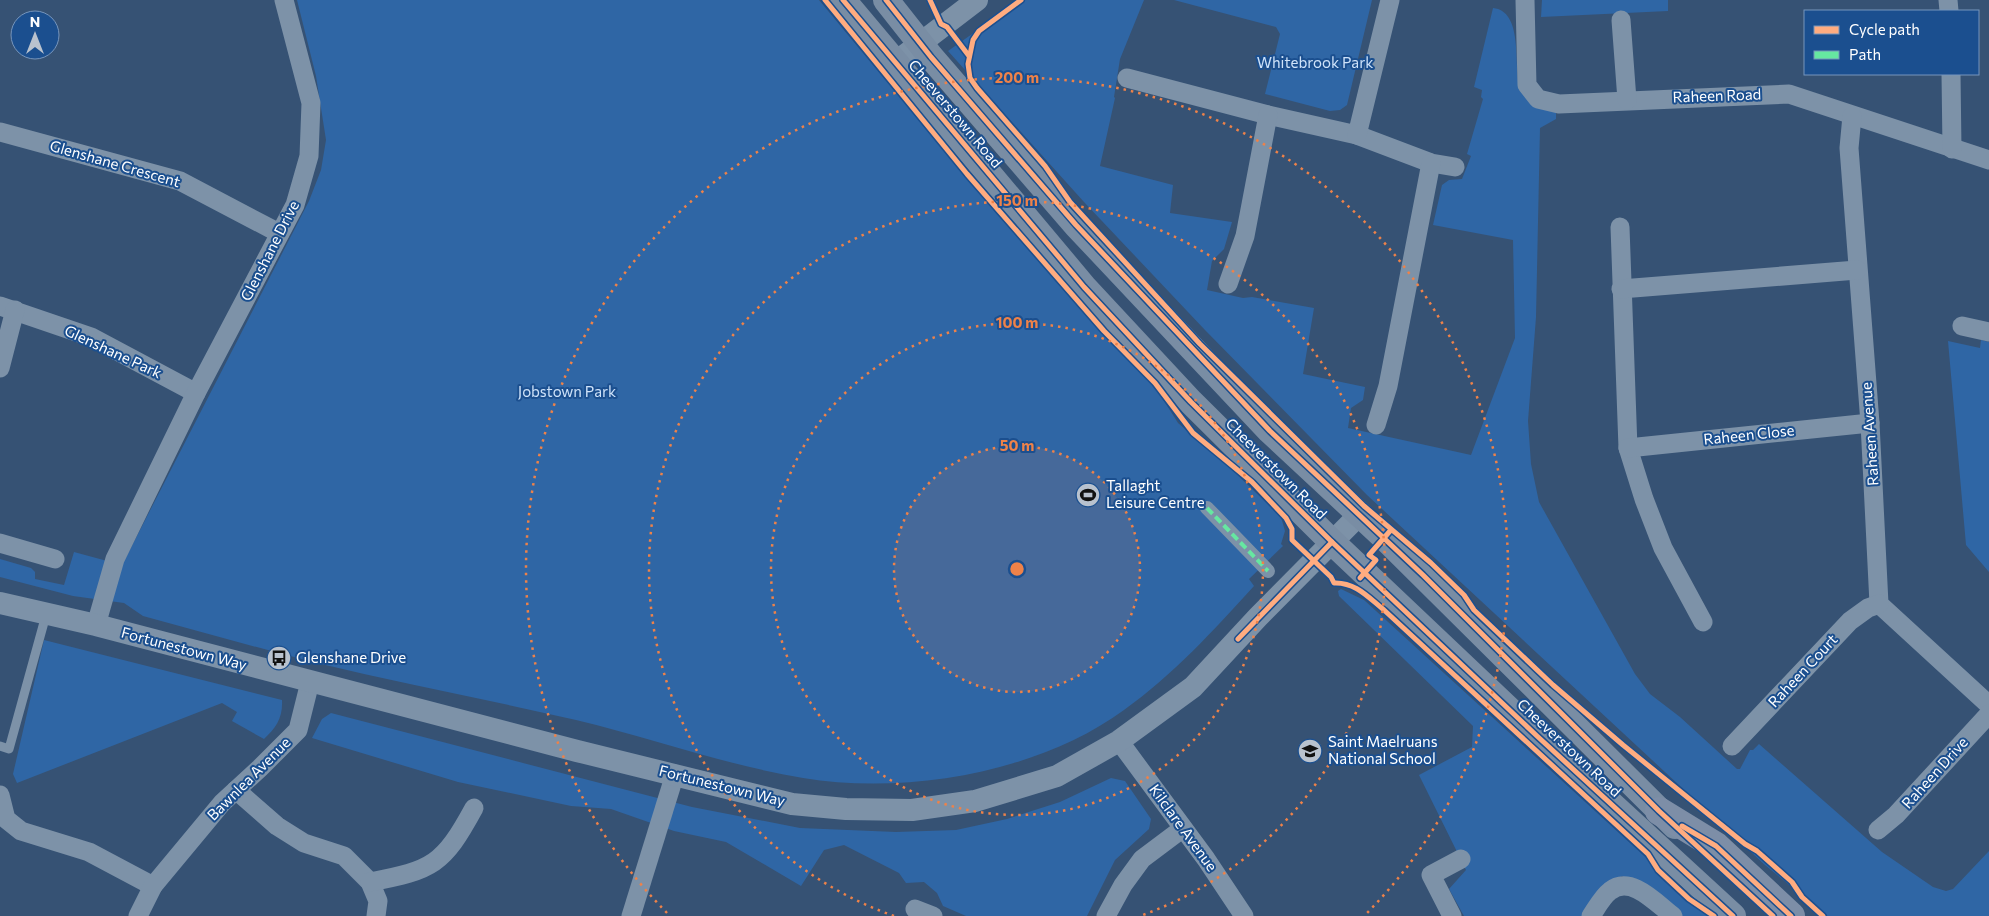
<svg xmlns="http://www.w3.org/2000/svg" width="1989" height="916" font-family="Commissioner,sans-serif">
<rect width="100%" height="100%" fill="#365274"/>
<g fill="#2f66a5">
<path d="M 297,0 L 819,0 L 996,213 L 1081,310 L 1154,385 L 1178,423 L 1224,462 L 1281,517 L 1285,531 L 1281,544 L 1283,546 L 1249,579 L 1254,586 C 1214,630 1173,675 1124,710 C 1038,773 906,795 803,778 C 725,765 652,738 576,720 C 490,700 403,684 317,663 C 259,648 201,632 143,616 L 124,603 L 73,596 L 0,577 L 0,559 L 31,568 L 35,572 L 35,579 L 64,585 L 74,552 L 122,565 L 309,201 L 321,170 L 326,140 L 316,76 Z"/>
<path d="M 1020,0 L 1144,0 L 1120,59 L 1114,97 L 1115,98 L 1100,166 L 1173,185 L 1170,213 L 1232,222 L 1224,249 L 1212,261 L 1207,290 L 1243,298 L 1252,297 L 1314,308 L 1303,374 L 1365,387 L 1363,400 L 1351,408 L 1348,428 L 1471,455 L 1515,338 L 1513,240 L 1433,225 L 1442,185 L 1449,180 L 1462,179 L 1471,156 L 1467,154 L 1483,99 L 1481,97 L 1482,90 L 1474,87 L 1493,8 C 1523,11 1514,63 1519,84 L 1556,111 L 1556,119 L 1540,128 L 1536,317 L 1528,421 L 1531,464 L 1539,502 L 1635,674 L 1650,694 L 1680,717 L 1737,769 L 1740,769 L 1750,750 L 1753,750 L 1759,744 L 1882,852 L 1933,887 L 1946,891 L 1953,889 L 1989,851 L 1989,916 L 1827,916 L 1765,865 L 1367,495 L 1205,330 L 1084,202 L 948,51 Z"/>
<path d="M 1174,0 L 1372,0 L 1347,105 L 1340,110 L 1330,111 L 1265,94 L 1280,34 L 1276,27 Z"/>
<path d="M 1542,0 L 1668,0 L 1668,11 L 1541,17 Z"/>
<path d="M 1981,340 L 1989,342 L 1989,572 L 1966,545 L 1948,341 L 1980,348 Z"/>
<path d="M 1341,589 L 1364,600 L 1710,916 L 1671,916 L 1622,876 L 1583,916 L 1464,916 L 1449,889 L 1466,870 L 1419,775 L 1472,747 L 1473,726 L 1339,596 L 1338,591 Z"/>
<path d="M 44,640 L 282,700 C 283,718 276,728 264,739 L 232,721 L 237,712 L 222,703 L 17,783 L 13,774 Z"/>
<path d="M 331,713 L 692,807 L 800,828 L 896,832 L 956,830 L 1007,819 L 1060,802 L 1111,778 L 1125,781 L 1151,819 L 1149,829 L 1115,860 L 1087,916 L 966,916 L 943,906 L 937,893 L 924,882 L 906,883 L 899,873 L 844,845 L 824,850 L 801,886 L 726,842 L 674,831 L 611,809 L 571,806 L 458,782 L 312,738 L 322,719 Z"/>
</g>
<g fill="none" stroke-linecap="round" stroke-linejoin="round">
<path stroke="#7d92a8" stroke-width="9" d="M 0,746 L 9,749 L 46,615"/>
<path stroke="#7d92a8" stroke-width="14" d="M 1207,508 L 1268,571"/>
<g stroke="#7d92a8" stroke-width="19">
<path d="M 1525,0 L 1527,85 L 1538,99 L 1559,104 L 1789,94 L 1989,160"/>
<path d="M 1948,0 L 1949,11"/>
<path d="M 1621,20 L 1627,100"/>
<path d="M 1951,74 L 1952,149"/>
<path d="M 1127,78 L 1268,115 L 1357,135 L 1431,163 L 1455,167"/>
<path d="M 1852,116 L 1849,148 L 1870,423 L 1879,604 L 1989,705"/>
<path d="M 0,132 L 180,181 L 279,233"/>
<path d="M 1357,135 L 1390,0"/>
<path d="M 1620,227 L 1628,448 L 1644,499 L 1663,548 L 1703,622"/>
<path d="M 1228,284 L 1245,236 L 1268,115"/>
<path d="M 1621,289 L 1857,270"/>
<path d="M 0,306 L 91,337 L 196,393"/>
<path d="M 1962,326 L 1989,332"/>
<path d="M 0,368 L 15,310"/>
<path d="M 1376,425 L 1388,386 L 1431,163"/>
<path d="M 1628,448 L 1870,423"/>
<path d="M 0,543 L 55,559"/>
<path d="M 96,625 L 115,559 L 196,393 L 295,205 L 309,156 L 311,103 L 284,0"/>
<path d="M 1119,741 L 1206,859 L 1244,916"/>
<path d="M 1732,746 L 1850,621 L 1868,608 L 1879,604"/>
<path d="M 236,790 L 277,826 L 304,843 L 344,856 L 370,882 L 378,901 L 376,916"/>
<path d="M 0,795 L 6,819 L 21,831 L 89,852 L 153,886"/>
<path d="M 1878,830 L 1896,815 L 1989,714"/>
<path d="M 370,882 C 433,870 443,865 474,808"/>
<path d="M 915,909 L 933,916"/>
<path d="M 138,916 L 153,886 L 222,803 L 260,768 L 298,730 L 310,682"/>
<path d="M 631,916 L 675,774"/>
<path d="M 1106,916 L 1123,885 L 1142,859 L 1182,829"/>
<path d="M 1452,916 L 1431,875 L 1461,859"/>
<path d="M 1591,916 C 1596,909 1602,897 1610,891 C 1631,874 1657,904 1673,916"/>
</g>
<g stroke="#7d92a8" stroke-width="22">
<path d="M 896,62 L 977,0"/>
<path d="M 0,603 L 96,625 L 577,751 L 792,804 L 846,809 L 912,810 L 975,801 L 1057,776 L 1119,741 L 1193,687 L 1258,617 L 1360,514"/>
</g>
<g stroke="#798da4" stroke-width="26">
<path d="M 843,0 L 1084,287 L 1191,402 L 1332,542 L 1537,736 L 1733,916"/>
<path d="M 886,0 L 931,57 L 1076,225 L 1270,431 L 1385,538 L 1675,826"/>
</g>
<path stroke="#7d8ea7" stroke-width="28" d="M 1659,811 L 1716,846 L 1791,916"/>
<path stroke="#66e7a1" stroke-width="4" stroke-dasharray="8 4" stroke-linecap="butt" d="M 1207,508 L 1268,571"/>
<g stroke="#1b4f8f" stroke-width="8">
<g id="cycleway">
<path d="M 825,0 L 967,174 L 1104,331 L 1155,383 L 1193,433 L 1252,482 L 1286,518 L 1292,529 L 1292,540 L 1331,577 L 1334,583 C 1355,582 1368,597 1384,610 L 1648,854 L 1658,870 L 1689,899 L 1714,916"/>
<path d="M 843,0 L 1084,287 L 1191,402 L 1332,542 L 1537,736 L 1733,916"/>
<path d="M 886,0 L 931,57 L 1076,225 L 1270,431 L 1423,575 L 1659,811 L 1773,916"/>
<path d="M 930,0 L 941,24 L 947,27 L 969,56"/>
<path d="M 1021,0 L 979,31 L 973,40 L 968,64 L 970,78 L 977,88 L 1045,166 L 1070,202 L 1200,344 L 1364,506 L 1431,563 L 1464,595 L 1474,610 L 1553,685 L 1623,745 L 1745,844 L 1757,851 L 1792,882 L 1802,897 L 1823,916"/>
<path d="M 1360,578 L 1376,560 L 1369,555 L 1390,531"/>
<path d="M 1238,639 L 1332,542"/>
<path d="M 1682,826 L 1716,846 L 1791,916"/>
</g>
</g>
<use href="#cycleway" stroke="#ffac80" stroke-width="5"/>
</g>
<circle cx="1017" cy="569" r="123" fill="#ee8249" fill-opacity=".12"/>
<g fill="none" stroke="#ee8249" stroke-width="2.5" stroke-dasharray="2.5 5">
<circle cx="1017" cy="569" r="123"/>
<circle cx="1017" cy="569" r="246"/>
<path d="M894 916A368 368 0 1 1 1140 916"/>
<path d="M667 913A491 491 0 1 1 1367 913"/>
</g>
<defs>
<g id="stadium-disc" transform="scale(1.25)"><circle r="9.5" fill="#b9c2ce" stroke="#1b4f8f"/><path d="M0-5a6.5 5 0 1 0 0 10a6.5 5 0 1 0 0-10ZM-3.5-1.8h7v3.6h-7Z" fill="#111"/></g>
<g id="bus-disc" transform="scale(1.25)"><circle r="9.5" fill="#b9c2ce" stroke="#1b4f8f"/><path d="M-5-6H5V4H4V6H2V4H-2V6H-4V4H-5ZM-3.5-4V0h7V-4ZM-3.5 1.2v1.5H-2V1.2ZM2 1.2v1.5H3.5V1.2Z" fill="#111"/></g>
<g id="school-disc" transform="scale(1.25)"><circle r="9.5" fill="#b9c2ce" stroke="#1b4f8f"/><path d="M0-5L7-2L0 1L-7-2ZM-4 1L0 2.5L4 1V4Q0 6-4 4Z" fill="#111"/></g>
</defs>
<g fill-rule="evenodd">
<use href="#stadium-disc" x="1088" y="495"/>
<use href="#bus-disc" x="279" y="658"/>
<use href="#school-disc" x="1310" y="751"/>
</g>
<g text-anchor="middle" stroke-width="4" stroke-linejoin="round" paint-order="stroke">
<g font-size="15" fill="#cfe3fa" stroke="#1b4f8f">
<text x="1315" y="68">Whitebrook Park</text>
<text x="567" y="397">Jobstown Park</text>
</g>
<g font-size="15" fill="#fff" stroke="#1b4f8f">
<text transform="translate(1717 96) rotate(-2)" y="5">Raheen Road</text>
<text transform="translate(955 114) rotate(50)" y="5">Cheeverstown Road</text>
<text transform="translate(115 164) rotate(16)" y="5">Glenshane Crescent</text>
<text transform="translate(270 251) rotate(-63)" y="5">Glenshane Drive</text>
<text transform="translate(113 352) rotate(25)" y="5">Glenshane Park</text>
<text transform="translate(1870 434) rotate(-94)" y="5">Raheen Avenue</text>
<text transform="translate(1749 435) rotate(-6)" y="5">Raheen Close</text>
<text transform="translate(1276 469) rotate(45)" y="5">Cheeverstown Road</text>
<text transform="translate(184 649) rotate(15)" y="5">Fortunestown Way</text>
<text transform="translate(1803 671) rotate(-47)" y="5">Raheen Court</text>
<text transform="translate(1569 748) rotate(43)" y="5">Cheeverstown Road</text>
<text transform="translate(1935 773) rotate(-48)" y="5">Raheen Drive</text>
<text transform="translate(249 779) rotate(-45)" y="5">Bawnlea Avenue</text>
<text transform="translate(722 786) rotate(14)" y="5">Fortunestown Way</text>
<text transform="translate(1183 828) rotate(54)" y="5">Kilclare Avenue</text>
</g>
<g font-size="15" fill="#fff" stroke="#1b4f8f" text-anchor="start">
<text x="1106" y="491">Tallaght<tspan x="1106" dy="17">Leisure Centre</tspan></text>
<text x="296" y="663">Glenshane Drive</text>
<text x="1328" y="747">Saint Maelruans<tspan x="1328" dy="17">National School</tspan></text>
</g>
</g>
<circle cx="1017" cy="569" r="8" fill="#ee8249" stroke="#1b4f8f" stroke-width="2.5"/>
<g font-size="15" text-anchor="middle" font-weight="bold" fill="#ee8249" stroke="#1b4f8f" stroke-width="4" stroke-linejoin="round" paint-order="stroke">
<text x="1017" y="83">200 m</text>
<text x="1017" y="206">150 m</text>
<text x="1017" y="328">100 m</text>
<text x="1017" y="451">50 m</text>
</g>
<rect x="1804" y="10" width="175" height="65" fill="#1b4f8f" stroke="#7695bc"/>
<rect x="1814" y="26" width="25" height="8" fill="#ffac80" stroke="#7695bc"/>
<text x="1849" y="35" font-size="15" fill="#ffffff">Cycle path</text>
<rect x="1814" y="51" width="25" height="8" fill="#66e7a1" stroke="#7695bc"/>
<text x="1849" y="60" font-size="15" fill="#ffffff">Path</text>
<g transform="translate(35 35)"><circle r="24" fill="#1b4f8f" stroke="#7695bc"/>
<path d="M0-4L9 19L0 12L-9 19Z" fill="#b9c2ce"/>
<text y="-8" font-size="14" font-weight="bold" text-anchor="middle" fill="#ffffff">N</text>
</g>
</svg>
